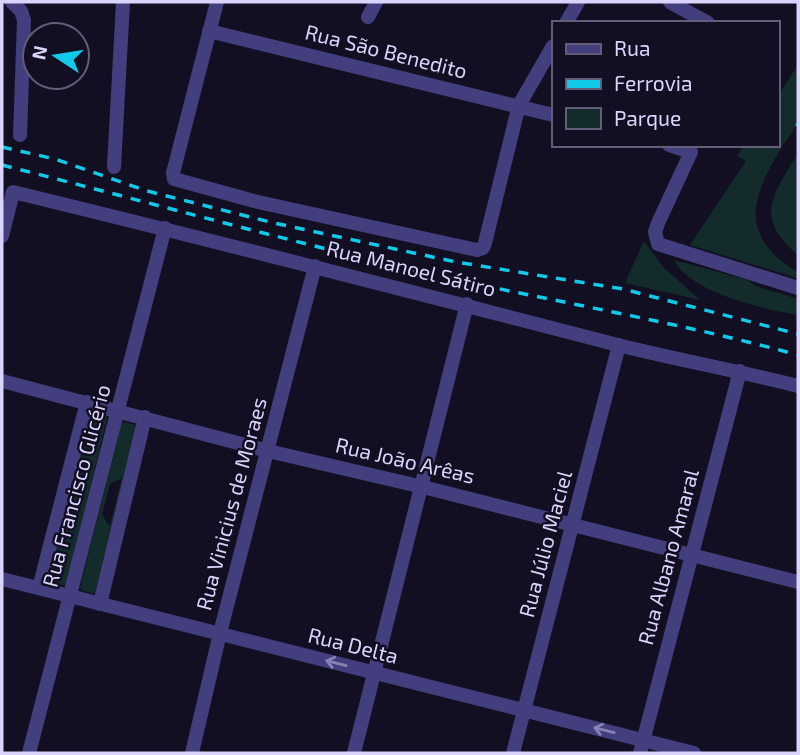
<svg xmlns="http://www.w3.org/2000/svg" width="800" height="755" font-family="'Exo 2',sans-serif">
<rect width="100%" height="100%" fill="#130f22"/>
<g fill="#132b2b" fill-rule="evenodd">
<path d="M 798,65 C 798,80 800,107 798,120 C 795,130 786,140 781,148 C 750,201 739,235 798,273 L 797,278 L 690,245 L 746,161 L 737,156 L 744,145 L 777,145 L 777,97 Z"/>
<path d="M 798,153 L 798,255 C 753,217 773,195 798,153 Z"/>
<path d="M 644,241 L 664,268 L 700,300 L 625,283 Z"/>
<path d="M 674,260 L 748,280 L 755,286 L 798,299 L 798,315 C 764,309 690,293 674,260 Z"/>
<path d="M 88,409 L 108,414 L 67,586 L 47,581 Z"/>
<path d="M 124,422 L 136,425 L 97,594 L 83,591 L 80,588 L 121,425 ZM 122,478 L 110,526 L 109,526 L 102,514 L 110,484 Z"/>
</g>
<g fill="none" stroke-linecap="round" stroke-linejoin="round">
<g stroke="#433e7d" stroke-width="14">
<path d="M 12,2 L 21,11 L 24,20 L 20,135"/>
<path d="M 217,2 L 173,173 L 174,179 L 258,202 L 477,250 L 483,248 L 485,243 L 519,105 L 553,46"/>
<path d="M 670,2 L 708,23"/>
<path d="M 368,17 L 376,2"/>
<path d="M 566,23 L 578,2"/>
<path d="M 209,31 L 553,115"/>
<path d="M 669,145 L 691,152 L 658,223 L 655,232 L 658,244 L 798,288"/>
<path d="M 114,167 L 123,2"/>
<path d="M 2,236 L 13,192 C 216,241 417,293 618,345 C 678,360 739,371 798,386"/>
<path d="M 2,381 L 268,451 L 423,487 L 798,582"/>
<path d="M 2,579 L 694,753"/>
<path d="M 39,588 L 87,402"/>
<path d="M 100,604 L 145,417"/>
<path d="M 29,753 L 165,228"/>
<path d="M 192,753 L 220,633 L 315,266"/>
<path d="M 354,753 L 467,304"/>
<path d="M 513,753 L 619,345"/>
<path d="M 640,753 L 740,371"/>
</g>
<g stroke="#11caea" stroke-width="3.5" stroke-dasharray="10 9" stroke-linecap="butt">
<path d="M 796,124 L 798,125"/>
<path d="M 2,147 L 55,159 L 147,191 L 274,223 L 456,262 L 623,289 L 798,334"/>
<path d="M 2,165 C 152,203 301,245 453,279 C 568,304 685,324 798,355"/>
</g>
</g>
<defs><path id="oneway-shaft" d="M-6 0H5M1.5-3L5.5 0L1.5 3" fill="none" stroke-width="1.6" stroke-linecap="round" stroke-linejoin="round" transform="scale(1.75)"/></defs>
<g stroke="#8781b6">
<use href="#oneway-shaft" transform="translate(336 663) rotate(-166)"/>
<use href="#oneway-shaft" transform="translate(604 730) rotate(-166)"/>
</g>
<g text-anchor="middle" stroke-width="5" stroke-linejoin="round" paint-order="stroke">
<g font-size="21" fill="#dad3fc" stroke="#130f22">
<text transform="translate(386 52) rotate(14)" y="7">Rua São Benedito</text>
<text transform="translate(411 269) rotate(14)" y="7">Rua Manoel Sátiro</text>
<text transform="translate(405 461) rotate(13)" y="7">Rua João Arêas</text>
<text transform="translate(77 486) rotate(-75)" y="7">Rua Francisco Glicério</text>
<text transform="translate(232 504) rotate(-75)" y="7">Rua Vinicius de Moraes</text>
<text transform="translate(546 544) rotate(-75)" y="7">Rua Júlio Maciel</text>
<text transform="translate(669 557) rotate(-75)" y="7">Rua Albano Amaral</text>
<text transform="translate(353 646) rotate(14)" y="7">Rua Delta</text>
</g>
</g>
<rect width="800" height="755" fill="none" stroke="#dad3fc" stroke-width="7"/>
<rect x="552" y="21" width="228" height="126" fill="#130f22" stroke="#635d79" stroke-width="2"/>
<rect x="566" y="44" width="35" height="10" fill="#433e7d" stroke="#635d79" stroke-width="2"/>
<text x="614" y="56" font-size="21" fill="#dad3fc">Rua</text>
<rect x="566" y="79" width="35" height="10" fill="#11caea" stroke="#635d79" stroke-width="2"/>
<text x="614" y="91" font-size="21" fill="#dad3fc">Ferrovia</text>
<rect x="566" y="108" width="35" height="21" fill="#132b2b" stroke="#635d79" stroke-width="2"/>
<text x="614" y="126" font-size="21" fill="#dad3fc">Parque</text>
<g transform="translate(56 56) rotate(282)"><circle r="33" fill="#130f22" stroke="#635d79" stroke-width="2"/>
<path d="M0-5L12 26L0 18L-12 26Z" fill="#11caea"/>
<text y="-10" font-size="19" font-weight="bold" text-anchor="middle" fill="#dad3fc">N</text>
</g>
</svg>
